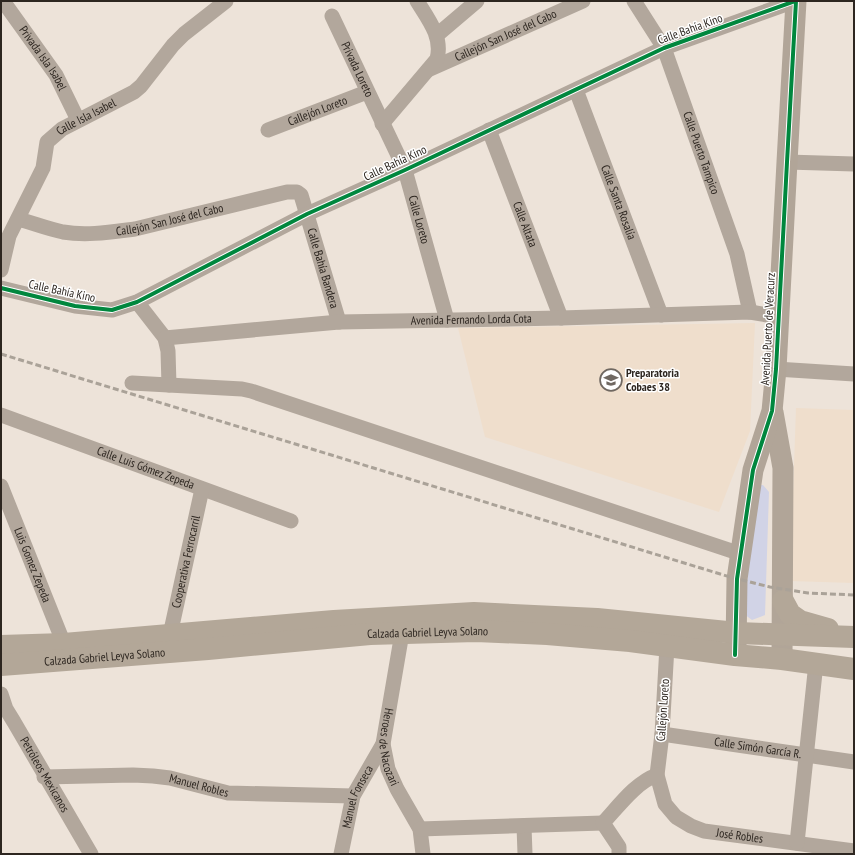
<svg xmlns="http://www.w3.org/2000/svg" width="855" height="855" font-family="'PT Sans Narrow',sans-serif">
<rect width="100%" height="100%" fill="#ede3d9"/>
<g fill="#efdecc">
<path d="M 755,323 L 750,431 L 719,512 L 485,437 L 458,328 Z"/>
<path d="M 796,408 L 854,410 L 854,583 L 790,581 Z"/>
</g>
<path fill="#d1d3e6" d="M 763,485 L 769,492 L 765,615 L 752,620 L 744,614 L 756,486 Z"/>
<g fill="none" stroke-linecap="round" stroke-linejoin="round">
<g stroke="#b2a79c" stroke-width="15">
<path id="s1" d="M 3,1 L 56,75 L 78,120"/>
<path id="s2" d="M 634,1 L 664,48 L 737,254 L 750,312"/>
<path id="s3" d="M 332,16 L 405,170 L 447,320"/>
<path d="M 437,35 L 477,1"/>
<path id="s4" d="M 428,70 L 583,1"/>
<path id="s5" d="M 576,90 L 661,315"/>
<path d="M 382,124 L 437,59 C 443,37 428,19 417,1"/>
<path id="s6" d="M 268,130 L 367,92"/>
<path id="s7" d="M 489,130 L 561,318"/>
<path d="M 787,162 L 854,164"/>
<path id="s8" d="M 18,219 C 33,223 48,229 63,232 C 87,236 111,232 135,229 L 287,192 L 297,192 L 301,195 L 339,322"/>
<path id="s9" d="M 1,270 L 9,236 L 43,168 L 47,142 L 62,129 L 134,92 L 141,86 L 173,45 L 184,34 L 226,1"/>
<path d="M 1,288 L 75,306 L 112,310 L 137,302 L 307,214 L 405,170 L 664,48 L 795,1"/>
<path d="M 137,302 L 165,338 L 168,351 L 169,385"/>
<path id="s10" d="M 165,338 L 339,322 L 561,318 L 750,312 L 779,317"/>
<path d="M 776,369 L 854,374"/>
<path d="M 132,383 L 242,389 L 251,391 L 741,554"/>
<path id="s11" d="M 1,415 L 291,521"/>
<path id="s12" d="M 1,486 L 64,644"/>
<path id="s13" d="M 402,633 L 383,744 L 388,769 L 397,789 L 420,829 L 423,854"/>
<path id="s14" d="M 170,635 L 202,489"/>
<path id="s15" d="M 667,646 L 662,734 L 657,775 L 665,804 L 676,817 L 691,826 L 704,831 L 854,851"/>
<path id="s16" d="M 1,694 L 6,709 L 14,722 L 91,854"/>
<path id="s17" d="M 662,734 L 854,762"/>
<path id="s18" d="M 44,777 L 133,775 L 153,776 L 170,778 L 228,793 L 353,796"/>
<path d="M 524,826 L 525,854"/>
<path d="M 420,829 L 603,823"/>
<path d="M 797,843 L 816,663"/>
<path id="s19" d="M 341,854 L 353,796 L 383,744"/>
<path d="M 619,854 L 619,847 L 603,823 C 618,807 636,782 657,775"/>
</g>
<g stroke="#b1a598" stroke-width="21">
<path d="M 773,412 L 783,468 L 782,659"/>
<path d="M 736,649 L 737,579 L 753,470 L 772,411 L 776,369 L 787,162 L 796,1"/>
</g>
<g stroke="#b3a798" stroke-width="22">
<path d="M 783,601 L 790,614 L 800,621 L 828,629"/>
<path d="M 1,646 L 64,644 L 334,621 L 474,613 L 597,619 L 737,633 L 854,637"/>
<path id="s20" d="M 1,665 L 208,649 L 370,634 L 476,631 L 547,634 L 630,641 L 735,655 L 782,659 L 854,669"/>
</g>
<path stroke="#aaa298" stroke-width="3" stroke-dasharray="6 3" stroke-linecap="butt" d="M 1,354 L 730,577 L 770,587 L 808,593 L 854,595"/>
<g stroke="#fff" stroke-width="6">
<g id="cycleway">
<path d="M 1,288 L 75,306 L 112,310 L 137,302 L 307,214 L 405,170 L 664,48 L 795,1"/>
<path d="M 735,655 L 737,579 L 753,470 L 772,411 L 776,369 L 787,162 L 796,1"/>
</g>
</g>
<use href="#cycleway" stroke="#00873e" stroke-width="4"/>
</g>
<defs>
<g id="university-ring" transform="scale(1.15)"><circle r="9.5" fill="#fff" stroke="#706861" stroke-width="1.5"/><path d="M0-5L7-2L0 1L-7-2ZM-4 1L0 2.5L4 1V4Q0 6-4 4Z" fill="#706861"/></g>
</defs>
<g fill-rule="evenodd">
<use href="#university-ring" x="611" y="380"/>
</g>
<g text-anchor="middle" stroke-width="3" stroke-linejoin="round" paint-order="stroke">
<g font-size="12" fill="#2d2620" stroke="#fff">
<text transform="translate(690 29) rotate(-20)" y="4">Calle Bahía Kino</text>
<text dy="4" stroke="none"><textPath href="#s4" startOffset="85">Callejón San José del Cabo</textPath></text>
<text dy="4" stroke="none"><textPath href="#s1" startOffset="70">Privada Isla Isabel</textPath></text>
<text dy="4" stroke="none"><textPath href="#s3" startOffset="59">Privada Loreto</textPath></text>
<text dy="4" stroke="none"><textPath href="#s6" startOffset="53">Callejón Loreto</textPath></text>
<text dy="4" stroke="none"><textPath href="#s9" startOffset="184">Calle Isla Isabel</textPath></text>
<text dy="4" stroke="none"><textPath href="#s2" startOffset="167">Calle Puerto Tampico</textPath></text>
<text transform="translate(395 163) rotate(-25)" y="4">Calle Bahía Kino</text>
<text dy="4" stroke="none"><textPath href="#s5" startOffset="120">Calle Santa Rosalía</textPath></text>
<text dy="4" stroke="none"><textPath href="#s8" startOffset="155">Callejón San José del Cabo</textPath></text>
<text dy="4" stroke="none"><textPath href="#s3" startOffset="222">Calle Loreto</textPath></text>
<text dy="4" stroke="none"><textPath href="#s7" startOffset="101">Calle Altata</textPath></text>
<text dy="4" stroke="none"><textPath href="#s8" startOffset="367">Calle Bahía Bandera</textPath></text>
<text transform="translate(62 291) rotate(12)" y="4">Calle Bahía Kino</text>
<text dy="4" stroke="none"><textPath href="#s10" startOffset="307">Avenida Fernando Lorda Cota</textPath></text>
<text transform="translate(768 329) rotate(-87)" y="4">Avenida Puerto de Veracurz</text>
<text dy="4" stroke="none"><textPath href="#s11" startOffset="154">Calle Luis Gómez Zepeda</textPath></text>
<text dy="4" stroke="none"><textPath href="#s14" startOffset="75">Cooperativa Ferrocarril</textPath></text>
<text dy="4" stroke="none"><textPath href="#s12" startOffset="85">Luis Gomez Zepeda</textPath></text>
<text dy="4" stroke="none"><textPath href="#s20" startOffset="428">Calzada Gabriel Leyva Solano</textPath></text>
<text dy="4" stroke="none"><textPath href="#s20" startOffset="104">Calzada Gabriel Leyva Solano</textPath></text>
<text transform="translate(663 710) rotate(-86)" y="4">Callejón Loreto</text>
<text dy="4" stroke="none"><textPath href="#s13" startOffset="116">Heroes de Nacozari</textPath></text>
<text dy="4" stroke="none"><textPath href="#s17" startOffset="97">Calle Simón García R.</textPath></text>
<text dy="4" stroke="none"><textPath href="#s16" startOffset="92">Petróleos Mexicanos</textPath></text>
<text dy="4" stroke="none"><textPath href="#s18" startOffset="156">Manuel Robles</textPath></text>
<text dy="4" stroke="none"><textPath href="#s19" startOffset="60">Manuel Fonseca</textPath></text>
<text dy="4" stroke="none"><textPath href="#s15" startOffset="244">José Robles</textPath></text>
</g>
<g font-size="12" font-weight="bold" fill="#2d2620" stroke="#fff" text-anchor="start">
<text x="626" y="377">Preparatoria<tspan x="626" dy="14">Cobaes 38</tspan></text>
</g>
</g>
<rect width="855" height="855" fill="none" stroke="#2d2620" stroke-width="4"/>
</svg>
